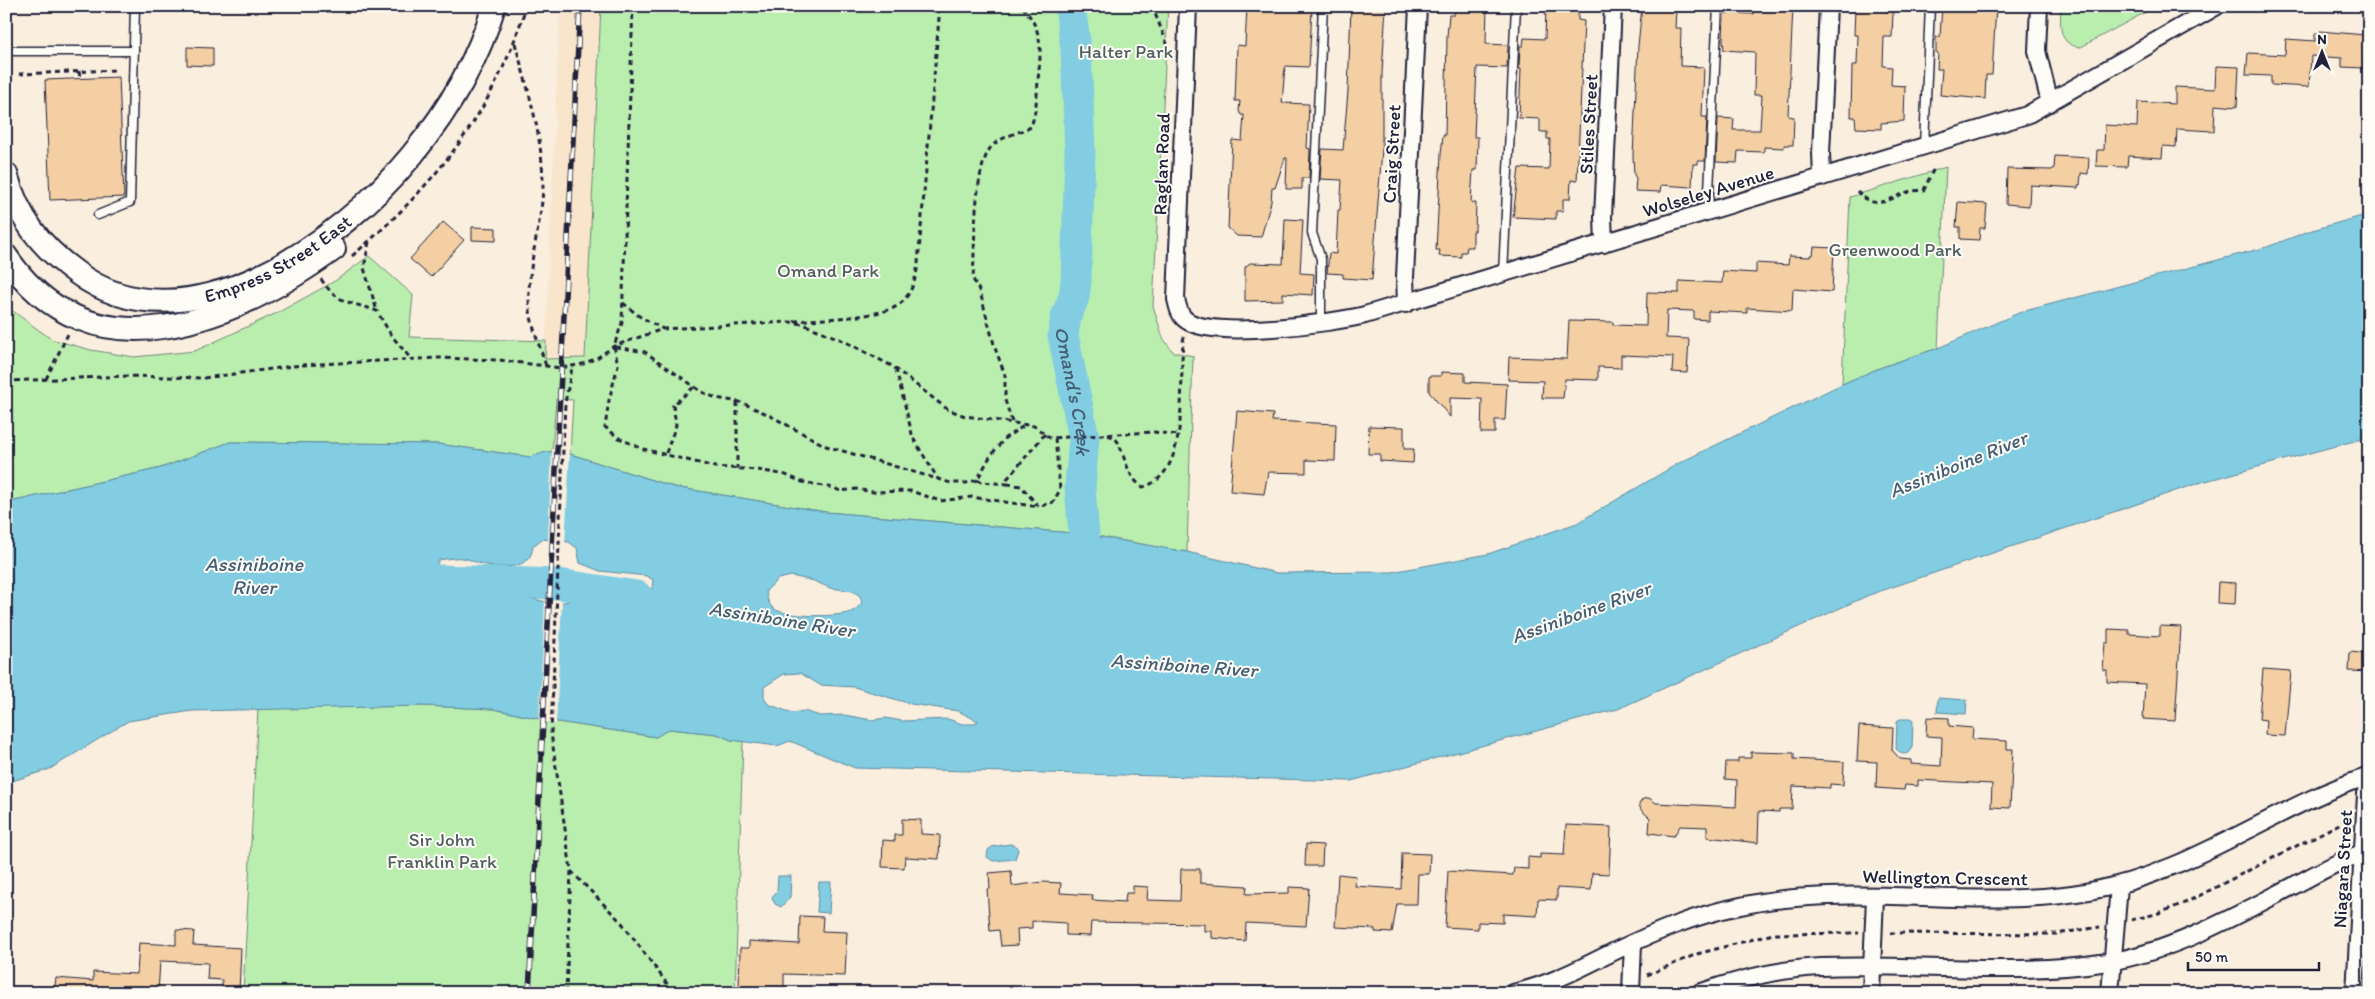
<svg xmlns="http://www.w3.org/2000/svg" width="2375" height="999" font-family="Itim,sans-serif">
<rect width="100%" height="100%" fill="#faeede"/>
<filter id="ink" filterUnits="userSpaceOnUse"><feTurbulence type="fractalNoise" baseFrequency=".02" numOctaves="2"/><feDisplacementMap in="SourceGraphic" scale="10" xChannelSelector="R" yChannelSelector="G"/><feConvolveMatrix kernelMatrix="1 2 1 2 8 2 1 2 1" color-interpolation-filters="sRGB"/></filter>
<g filter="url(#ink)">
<path fill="#f8e5cc" d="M 560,6 L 601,6 L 585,358 L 545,359 Z"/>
<g fill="#baeeaf" stroke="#6e8875">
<path d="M 601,6 L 1061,6 L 1073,81 L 1066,173 L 1067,271 L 1086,272 L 1088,161 L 1084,31 L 1079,6 L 1168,6 L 1153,306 L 1163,338 L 1173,352 L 1193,356 L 1187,552 L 1084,534 L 826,512 L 674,487 L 570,454 L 573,400 L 556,399 L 552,452 L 530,457 L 438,444 L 230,442 L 161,468 L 6,503 L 6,306 L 51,339 L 91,350 L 134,357 L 195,351 L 279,312 L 335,281 L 369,256 L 413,295 L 409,337 L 546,341 L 545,359 L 585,358 Z"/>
<path d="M 2061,6 L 2157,6 L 2081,47 C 2058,46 2060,25 2061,6 Z"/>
<path d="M 1946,167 L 1938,348 L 1882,367 L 1842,384 L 1850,197 Z"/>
<path d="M 422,706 L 493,709 L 545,720 L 656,737 L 669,729 L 717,734 L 731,740 L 743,741 L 735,993 L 243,993 L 258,709 Z"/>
</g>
<g fill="#82cde2" stroke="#5c899f" fill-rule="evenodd">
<path d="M 2369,214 L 2369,437 L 2202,482 L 1869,595 L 1618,709 L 1351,781 L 855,768 L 790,741 L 777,746 L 731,740 L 717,734 L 669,729 L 656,737 L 545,720 L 493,709 L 422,706 L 192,711 L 128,721 L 50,769 L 6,783 L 6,503 L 161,468 L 230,442 L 438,444 L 530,457 L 546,452 L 561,451 L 674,487 L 826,512 L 1084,534 L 1187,552 L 1277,573 L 1392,572 L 1488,554 L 1577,523 L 1679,463 L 1842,384 L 1882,367 L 1938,348 L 2021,312 L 2267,247 L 2309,231 ZM 542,539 L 569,542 L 577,548 L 580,563 L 600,571 L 647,576 L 653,580 L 652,588 C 639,597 616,588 600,588 C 588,589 577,600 565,602 C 544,605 528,596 509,592 C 486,587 449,592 435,568 L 439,560 C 446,559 456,557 463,558 C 470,559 476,563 482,564 C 502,568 531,571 533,546 ZM 791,576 L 814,581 L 830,588 L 853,591 L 860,596 L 862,603 C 859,605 856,610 853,611 C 840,618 786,617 774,609 C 768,604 767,598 766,591 L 778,579 ZM 800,673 L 820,685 L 854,687 L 911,704 L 958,711 L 978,721 L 974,724 L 962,724 L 948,719 L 902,721 L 885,718 L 872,720 L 844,715 L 820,716 L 804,711 L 792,713 L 768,704 L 764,698 L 764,687 L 784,674 Z"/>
<path d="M 1938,698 L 1967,700 L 1966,714 L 1937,712 Z"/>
<path d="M 1900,719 L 1910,719 L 1913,721 L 1912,749 L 1909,753 L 1903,754 L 1896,749 L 1897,721 Z"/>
<path d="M 1010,844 L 1016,846 L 1018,850 L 1015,859 L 993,861 L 987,857 L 988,850 L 992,847 Z"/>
<path d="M 778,876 L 791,876 L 790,897 L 781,907 L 775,904 L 772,897 L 777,891 Z"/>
<path d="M 819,882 L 831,882 L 829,913 L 817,912 Z"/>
</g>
<g fill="#faeede">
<path d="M 552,449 L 570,451 L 565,544 L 548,542 Z"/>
<path d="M 545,600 L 562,600 L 556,724 L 539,721 Z"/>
</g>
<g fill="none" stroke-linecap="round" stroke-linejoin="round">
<g stroke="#82cde2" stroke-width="31">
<path id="s1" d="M 1070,6 L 1076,49 L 1080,152 L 1076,281 L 1074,297 L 1066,317 L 1063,335 L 1084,438 L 1080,488 L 1084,534 L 1080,577"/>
<path d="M 408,579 L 558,584 L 637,596"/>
</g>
</g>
<g fill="#f3cfa3" stroke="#22223b">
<path d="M 1247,6 L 1312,9 L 1309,67 L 1285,66 L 1282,103 L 1309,104 L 1307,148 L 1310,149 L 1309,178 L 1302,178 L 1302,189 L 1286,189 L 1287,158 L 1285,158 L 1275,188 L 1272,188 L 1271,202 L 1261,237 L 1237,236 L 1228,228 L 1232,140 L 1242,141 L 1244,115 L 1241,115 L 1239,111 L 1240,101 L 1235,101 L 1237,45 L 1245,46 Z"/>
<path d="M 1351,6 L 1386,6 L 1382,73 L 1382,149 L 1372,280 L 1343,278 L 1343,274 L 1327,273 L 1329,253 L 1336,254 L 1338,210 L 1340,210 L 1342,180 L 1320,179 L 1322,149 L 1343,150 L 1348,91 Z"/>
<path d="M 1455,6 L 1487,6 L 1486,44 L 1508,45 L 1507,68 L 1477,67 L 1474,137 L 1478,137 L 1477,170 L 1473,170 L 1471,202 L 1476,203 L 1475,231 L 1473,231 L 1473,247 L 1467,247 L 1466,252 L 1461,252 L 1461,257 L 1439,256 L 1440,250 L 1436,250 L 1441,154 L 1443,135 L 1445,136 L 1447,36 L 1449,15 L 1454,15 Z"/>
<path d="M 1554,6 L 1578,6 L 1578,20 L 1584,21 L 1577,181 L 1571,180 L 1570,199 L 1563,199 L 1563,211 L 1556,211 L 1556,219 L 1513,217 L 1519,168 L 1549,169 L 1550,139 L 1547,139 L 1547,132 L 1540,132 L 1540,119 L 1519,118 L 1521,69 L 1519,69 L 1520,46 L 1523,46 L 1524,38 L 1545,39 L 1546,7 Z"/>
<path d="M 1642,6 L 1671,6 L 1670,10 L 1676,10 L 1675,28 L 1681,28 L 1680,66 L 1704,67 L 1702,117 L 1707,117 L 1705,161 L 1698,161 L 1698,164 L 1693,164 L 1692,187 L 1661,185 L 1660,192 L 1635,191 L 1636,178 L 1634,175 L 1633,156 L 1638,46 Z"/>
<path d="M 1754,6 L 1793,6 L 1788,116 L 1794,117 L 1793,145 L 1784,145 L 1784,148 L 1764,147 L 1764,152 L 1738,151 L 1737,163 L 1716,162 L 1718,118 L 1734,119 L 1733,130 L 1760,130 L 1762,95 L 1754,95 L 1755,52 L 1724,50 L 1723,40 L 1724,13 L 1754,14 Z"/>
<path d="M 1855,6 L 1886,6 L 1886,12 L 1893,12 L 1892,37 L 1884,37 L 1883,66 L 1892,67 L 1891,85 L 1905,86 L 1904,121 L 1881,123 L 1881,129 L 1856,128 L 1855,117 L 1851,117 L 1852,65 L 1857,65 L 1858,35 L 1854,35 Z"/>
<path d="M 1942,6 L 1996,6 L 1992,75 L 1986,75 L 1985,99 L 1940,95 L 1942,69 L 1937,69 L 1938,53 L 1936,53 L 1936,37 L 1940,37 Z"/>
<path d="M 2320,31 L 2365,35 L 2364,68 L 2342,67 L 2342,58 L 2311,56 L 2309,87 L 2271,85 L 2271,76 L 2246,75 L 2248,53 L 2285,55 L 2286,39 L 2315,41 L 2315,33 L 2319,33 Z"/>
<path d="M 187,47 L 213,48 L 213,66 L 187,65 Z"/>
<path d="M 2216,66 L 2239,67 L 2237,107 L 2215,105 L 2214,131 L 2177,129 L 2176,147 L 2163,146 L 2162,158 L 2128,156 L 2127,167 L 2096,166 L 2097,150 L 2104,150 L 2105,125 L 2137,127 L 2138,102 L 2175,104 L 2175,87 L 2215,89 Z"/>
<path d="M 119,77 L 124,197 L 50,200 L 45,80 Z"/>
<path d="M 2055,156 L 2089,158 L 2088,174 L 2081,173 L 2080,185 L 2078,185 L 2078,188 L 2030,185 L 2029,206 L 2006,204 L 2007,169 L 2052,170 L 2054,168 Z"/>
<path d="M 1958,202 L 1987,204 L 1985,228 L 1980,228 L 1979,240 L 1960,239 L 1960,227 L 1956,227 Z"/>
<path d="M 1285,219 L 1303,220 L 1300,273 L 1314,274 L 1313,295 L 1283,293 L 1283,300 L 1245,301 L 1245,267 L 1250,263 L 1283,264 Z"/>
<path d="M 443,222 L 464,240 L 431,277 L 410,259 Z"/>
<path d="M 472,227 L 496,228 L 496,241 L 472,240 Z"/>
<path d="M 1814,247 L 1834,248 L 1832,292 L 1793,289 L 1792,311 L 1747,308 L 1747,313 L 1708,311 L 1708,320 L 1694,319 L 1694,311 L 1667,310 L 1666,338 L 1689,339 L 1687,373 L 1672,372 L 1673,357 L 1621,355 L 1621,368 L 1598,367 L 1598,380 L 1565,379 L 1563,398 L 1542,398 L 1543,381 L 1508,380 L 1509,357 L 1567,359 L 1569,321 L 1613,322 L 1613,325 L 1646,326 L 1647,292 L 1679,293 L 1679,281 L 1722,283 L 1723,271 L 1756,273 L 1756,263 L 1788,265 L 1789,256 L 1810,257 L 1810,255 L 1813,255 Z"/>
<path d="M 1441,372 L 1465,373 L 1465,382 L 1507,384 L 1505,420 L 1495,420 L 1495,433 L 1481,433 L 1482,399 L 1450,398 L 1450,417 L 1429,392 L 1429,376 L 1441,376 Z"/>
<path d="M 1237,411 L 1273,414 L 1272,421 L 1336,424 L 1335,461 L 1306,460 L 1306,473 L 1268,472 L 1264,494 L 1230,491 Z"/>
<path d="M 1369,426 L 1404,427 L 1404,449 L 1414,449 L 1413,463 L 1380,461 L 1380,454 L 1368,454 Z"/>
<path d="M 2218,582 L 2236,583 L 2235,604 L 2217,603 Z"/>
<path d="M 2160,626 L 2181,627 L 2175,721 L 2143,719 L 2145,684 L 2107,682 L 2107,670 L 2103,670 L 2105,643 L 2108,643 L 2108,629 L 2129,630 L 2129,634 L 2160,636 Z"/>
<path d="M 2350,652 L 2369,654 L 2369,672 L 2349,671 Z"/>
<path d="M 2263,669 L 2291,671 L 2285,736 L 2265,735 L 2266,720 L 2259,719 Z"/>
<path d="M 1927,717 L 1949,718 L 1949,726 L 1973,728 L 1972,739 L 2007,741 L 2007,749 L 2013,749 L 2010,808 L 1991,807 L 1992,784 L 1918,780 L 1918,786 L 1905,785 L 1904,790 L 1876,788 L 1877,762 L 1857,761 L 1859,726 L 1893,728 L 1892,750 L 1900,759 L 1911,760 L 1911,764 L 1941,766 L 1942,737 L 1926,736 Z"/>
<path d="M 1751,752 L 1794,753 L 1794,759 L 1844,762 L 1843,785 L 1830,784 L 1830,788 L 1793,786 L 1792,809 L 1779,809 L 1779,812 L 1759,811 L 1758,843 L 1707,837 L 1707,827 L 1680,826 L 1674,836 L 1649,833 L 1650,818 L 1641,810 L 1639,804 L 1643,799 L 1649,798 L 1656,803 L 1736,807 L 1737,780 L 1725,779 L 1726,762 L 1738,762 L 1738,758 L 1751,758 Z"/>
<path d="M 902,819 L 921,820 L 921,834 L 940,835 L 939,859 L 905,857 L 904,868 L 882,867 L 883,840 L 895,841 L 895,835 L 902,835 Z"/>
<path d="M 1566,825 L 1611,827 L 1609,874 L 1592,873 L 1591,890 L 1557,888 L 1557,900 L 1538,899 L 1537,916 L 1503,914 L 1503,923 L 1478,922 L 1478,929 L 1445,927 L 1448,871 L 1513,875 L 1514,868 L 1528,869 L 1528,857 L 1540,858 L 1540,854 L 1564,855 Z"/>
<path d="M 1306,844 L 1323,845 L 1322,866 L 1305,866 Z"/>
<path d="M 1402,853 L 1430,854 L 1429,874 L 1418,874 L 1417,904 L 1397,904 L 1392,933 L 1375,932 L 1375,929 L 1335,927 L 1338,874 L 1356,876 L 1355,886 L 1401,889 Z"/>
<path d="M 1181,869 L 1200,869 L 1200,883 L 1247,886 L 1246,894 L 1289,893 L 1289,887 L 1309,888 L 1306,926 L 1246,923 L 1245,941 L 1212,938 L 1212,931 L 1204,931 L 1204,924 L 1091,922 L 1090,936 L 1066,935 L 1066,923 L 1032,921 L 1032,928 L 1017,929 L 1018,945 L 1001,946 L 999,930 L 990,931 L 987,889 L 990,889 L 989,873 L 1011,871 L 1012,886 L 1043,882 L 1061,883 L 1060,893 L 1093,895 L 1092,900 L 1125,902 L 1126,893 L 1133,893 L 1133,886 L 1148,887 L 1147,900 L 1180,901 Z"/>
<path d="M 800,916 L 823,917 L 822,931 L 847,932 L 845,976 L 784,974 L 784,990 L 739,988 L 740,948 L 749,948 L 749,941 L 799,944 Z"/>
<path d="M 176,930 L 194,931 L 193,945 L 241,948 L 239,993 L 222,993 L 222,980 L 207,979 L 208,963 L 160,961 L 158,993 L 54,993 L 56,978 L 93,981 L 93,972 L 137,974 L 139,943 L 176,945 Z"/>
</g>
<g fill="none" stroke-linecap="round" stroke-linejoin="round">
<g stroke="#22223b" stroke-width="11">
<g id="lane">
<path d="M 6,51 L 134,51"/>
<path d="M 1924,146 L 1930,6"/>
<path d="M 1708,211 L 1718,6"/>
<path d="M 98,215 L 130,202 L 135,6"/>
<path d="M 1503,274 L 1516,6"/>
<path d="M 1321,323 L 1321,259 L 1312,233 L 1323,6"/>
</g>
</g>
<g stroke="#22223b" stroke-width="20">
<g id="street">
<path d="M 1188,6 L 1176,299 C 1178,307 1179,315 1186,320 C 1212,340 1333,323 1365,315 L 2027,115 L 2217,6"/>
<path d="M 2039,6 L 2037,51 L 2050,103"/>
<path d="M 1822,177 L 1821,153 L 1828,6"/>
<path d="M 1604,244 L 1603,217 L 1613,6"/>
<path d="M 1406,304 L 1405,277 L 1418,6"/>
<path d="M 1513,993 C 1549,985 1581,968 1613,952 C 1653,933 1692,916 1736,907 C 1852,880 1973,912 2090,891 C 2190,874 2273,807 2369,776"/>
<path d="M 1631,993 L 1633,943"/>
<path d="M 1699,993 C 1738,979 1780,969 1821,967 C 1917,963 2013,977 2108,962 C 2174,951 2235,916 2293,886 C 2318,873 2342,859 2369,851"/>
<path d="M 1871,993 L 1875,897"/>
<path d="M 2110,993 L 2119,886"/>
<path d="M 2355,993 L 2367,777"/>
</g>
</g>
<g stroke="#22223b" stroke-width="26">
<g id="secondary">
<path id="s2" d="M 6,174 C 18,218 40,246 77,273 C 186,354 342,241 412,155 C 448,111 478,60 494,6"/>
<path d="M 6,256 C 91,383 235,320 334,249"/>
</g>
</g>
<g stroke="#22223b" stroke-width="3" stroke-dasharray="5 4" stroke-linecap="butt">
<path d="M 633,6 L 622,323 L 614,346 L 618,365 L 609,400 L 605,427 L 619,438 L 643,449 L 715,467 L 758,470 L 786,475 L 802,482 L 834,488 L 840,491 L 856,489 L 873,492 L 911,491 L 940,501 L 972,497 L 1039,507"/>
<path d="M 1152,6 L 1168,46"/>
<path d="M 515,43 C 528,90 543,137 543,186 C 542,224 528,261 529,300 C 530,323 539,344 546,366"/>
<path d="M 79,71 L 80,79"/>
<path d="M 19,74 L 117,70"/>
<path d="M 1857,191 C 1875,212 1888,199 1908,192 C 1913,190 1918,191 1924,190 L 1934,168"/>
<path d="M 369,242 L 364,268 L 377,311"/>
<path d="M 352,256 C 435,185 494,113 526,6"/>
<path d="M 321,279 C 338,305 350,301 377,311 L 391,335 L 411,359"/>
<path d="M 623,303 L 639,316 L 663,329"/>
<path d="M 794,321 C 818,319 883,318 900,304 C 912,293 916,279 918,263 L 939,18 L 937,6"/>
<path d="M 616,347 L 645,352 L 702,392 L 716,398 L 740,402 L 767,414 L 826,446 L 951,483 L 966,483 L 977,480 L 991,455 L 1005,438 L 1025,425"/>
<path d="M 896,369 L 913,438 L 938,479"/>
<path d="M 46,379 L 68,334"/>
<path d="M 6,381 L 127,376 L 204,378 L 301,365 L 439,358 L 499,360 L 561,368 L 583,364 L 597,358 L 614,346 L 663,329 L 790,322 L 803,324 L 840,339 L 892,366 L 947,409 L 965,416 L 1034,426 L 1050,438 L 1154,432 L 1177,435"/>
<path d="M 737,402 L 737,469"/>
<path d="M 1012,422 L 1005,400 L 1005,375 L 995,348 L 980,292 L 973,279 C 975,249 973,166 992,146 C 1001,137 1020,132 1031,127 C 1036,111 1037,97 1038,80 C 1041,49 1044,32 1022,6"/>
<path d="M 1045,434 L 1007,479 L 1008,484 L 1021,486 L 1039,507 L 1053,502 L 1060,490 L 1055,438"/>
<path d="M 1108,435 L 1115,438 L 1118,442 C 1125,457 1128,479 1143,487 C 1194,473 1177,375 1184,336"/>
<path d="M 666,453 L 676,425 L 673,405 L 694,387"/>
<path d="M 977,480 L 981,482 L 1008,484"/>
<path d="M 571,871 L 622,923 L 674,993"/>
<path d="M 2131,920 L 2156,914 L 2187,902 L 2349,819"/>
<path d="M 1890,933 L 2056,934 L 2100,927"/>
<path d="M 1647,975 L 1697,954 L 1773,934 L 1859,933"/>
<path d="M 566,993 L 571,870 L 551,733 L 565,403 L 572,368"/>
<path d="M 1607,993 L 1616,989"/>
</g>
<use href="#lane" stroke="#fdfcf7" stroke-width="8"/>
<use href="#street" stroke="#fdfcf7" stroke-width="16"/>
<use href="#secondary" stroke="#fdfcf7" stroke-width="22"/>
<g stroke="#22223b" stroke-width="5.5">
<path id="rail" d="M 529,993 L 580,6"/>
</g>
<use href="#rail" stroke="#fdfcf7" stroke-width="4" stroke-dasharray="11" stroke-linecap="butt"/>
</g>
</g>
<g text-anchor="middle" stroke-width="4" stroke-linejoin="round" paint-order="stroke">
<g font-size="19" fill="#505f5e" stroke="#fdfcf7">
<text x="1126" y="58">Halter Park</text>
<text x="1895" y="256">Greenwood Park</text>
<text x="828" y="277">Omand Park</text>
<text x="442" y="846">Sir John<tspan x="442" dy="22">Franklin Park</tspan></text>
</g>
<g font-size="19" fill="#22223b" stroke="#fdfcf7">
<text transform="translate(1588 124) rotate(-87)" y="7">Stiles Street</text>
<text transform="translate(1391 154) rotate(-87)" y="7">Craig Street</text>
<text transform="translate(1161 164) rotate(-88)" y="7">Raglan Road</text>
<text transform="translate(1708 191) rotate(-17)" y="7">Wolseley Avenue</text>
<text dy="7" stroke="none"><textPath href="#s2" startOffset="341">Empress Street East</textPath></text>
<text transform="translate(2342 869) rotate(-87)" y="7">Niagara Street</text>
<text transform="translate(1945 877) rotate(1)" y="7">Wellington Crescent</text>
</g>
<g font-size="20" font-style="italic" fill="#445e75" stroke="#fdfcf7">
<text dy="7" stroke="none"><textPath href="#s1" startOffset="389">Omand's Creek</textPath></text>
<text transform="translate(1958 464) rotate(-22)" y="7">Assiniboine River</text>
<text x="254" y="571">Assiniboine<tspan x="254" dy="23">River</tspan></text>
<text transform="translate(1581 612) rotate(-20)" y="7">Assiniboine River</text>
<text transform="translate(782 619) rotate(9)" y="7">Assiniboine River</text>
<text transform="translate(1184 665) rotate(4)" y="7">Assiniboine River</text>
</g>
</g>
<rect width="2375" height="999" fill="none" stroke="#fdfcf7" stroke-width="25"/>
<rect x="12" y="12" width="2350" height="974" fill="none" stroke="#22223b" stroke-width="2" filter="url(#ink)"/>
<g transform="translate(2322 52)" stroke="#fdfcf7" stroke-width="4" paint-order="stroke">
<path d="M0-4L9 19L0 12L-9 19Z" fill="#22223b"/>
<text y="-8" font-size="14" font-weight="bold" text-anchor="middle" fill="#22223b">N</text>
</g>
<path d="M2188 962v8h131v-8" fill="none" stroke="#22223b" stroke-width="2.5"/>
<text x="2195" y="962" font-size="15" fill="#22223b" stroke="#fdfcf7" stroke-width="4" paint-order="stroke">50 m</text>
</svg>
